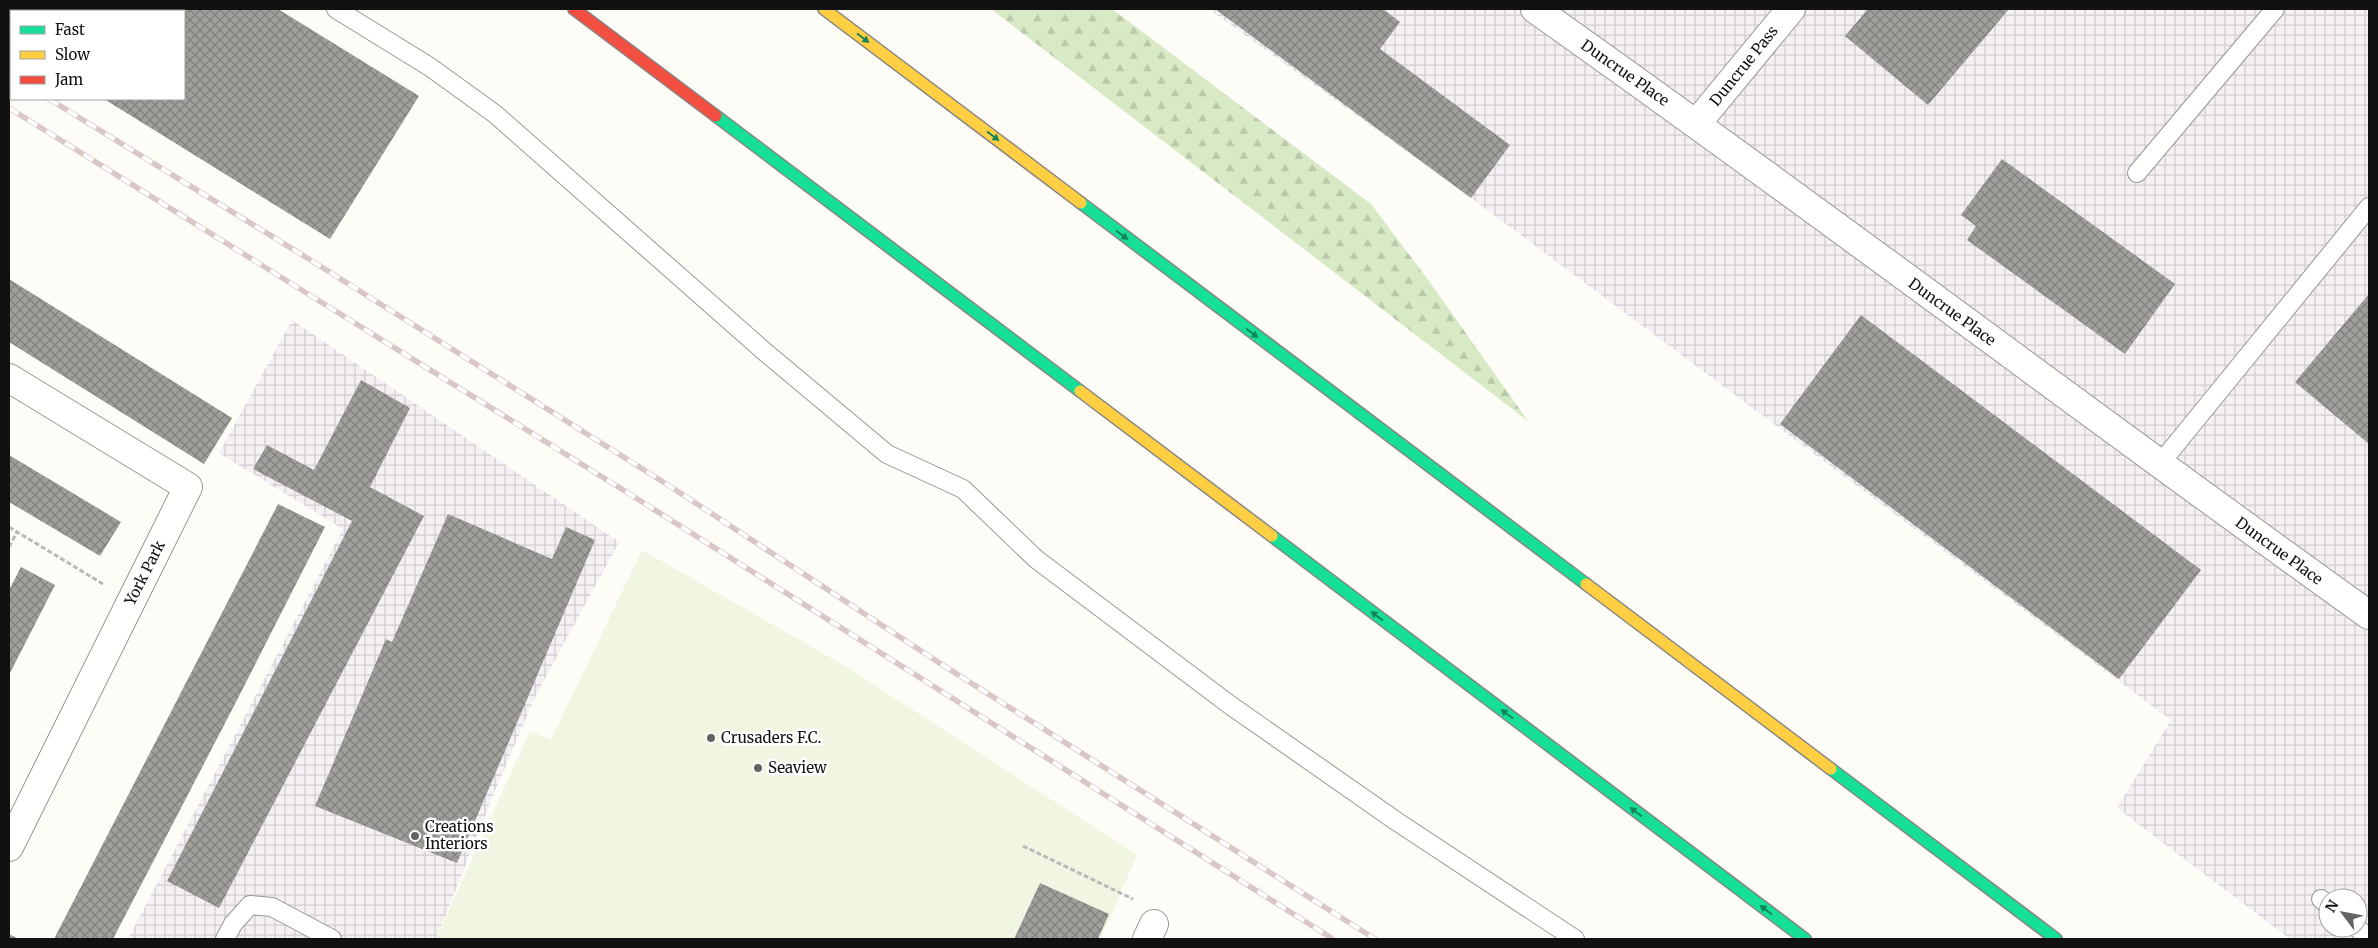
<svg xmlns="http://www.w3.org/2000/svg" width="2378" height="948" font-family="Merriweather,serif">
<defs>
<pattern id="industrial-grid" width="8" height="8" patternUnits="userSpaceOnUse" patternTransform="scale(1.25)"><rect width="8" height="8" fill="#f5f0f3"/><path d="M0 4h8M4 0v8" fill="none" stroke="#d1cdcf"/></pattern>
<pattern id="forest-firs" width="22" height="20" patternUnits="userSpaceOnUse" patternTransform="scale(1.25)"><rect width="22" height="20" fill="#d8eac5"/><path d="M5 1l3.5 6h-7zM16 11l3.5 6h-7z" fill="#b8c8a8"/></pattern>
<pattern id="building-cross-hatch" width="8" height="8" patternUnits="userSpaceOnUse" patternTransform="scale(1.25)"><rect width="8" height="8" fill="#a19f9c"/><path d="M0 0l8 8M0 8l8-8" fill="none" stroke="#82807e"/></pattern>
</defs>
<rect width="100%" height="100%" fill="#fdfcf7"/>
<g fill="url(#industrial-grid)" fill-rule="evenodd">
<path d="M 1209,9 L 2369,9 L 2369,939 L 2290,939 L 2117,808 L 2171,720 L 1471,198 ZM 2328,898 L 2358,898 L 2358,928 L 2328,928 Z"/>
<path d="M 292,320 L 619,542 L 536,695 L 494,793 L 436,939 L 128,939 L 343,529 L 219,453 Z"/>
</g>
<path fill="url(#forest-firs)" d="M 991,9 L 1112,9 L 1371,204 L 1429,281 L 1528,421 Z"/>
<path fill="#f0f6e1" d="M 642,550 L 845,666 L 1137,855 L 1101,939 L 436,939 L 530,731 L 551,740 Z"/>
<g fill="url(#building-cross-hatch)">
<path d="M 9,9 L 278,9 L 419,96 L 330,239 L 104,99 L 184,99 L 184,11 L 11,11 L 11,41 L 9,39 Z"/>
<path d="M 1215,9 L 1383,9 L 1400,22 L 1380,49 L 1510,145 L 1471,198 Z"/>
<path d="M 1868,9 L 2009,9 L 1928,105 L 1845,36 Z"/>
<path d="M 2002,159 L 2175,284 L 2125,354 L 1967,240 L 1976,226 L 1961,215 Z"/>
<path d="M 9,279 L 232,418 L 204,464 L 9,342 Z"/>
<path d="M 2369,294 L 2369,444 L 2295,382 Z"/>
<path d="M 1861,315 L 2201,570 L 2119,679 L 1780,424 Z"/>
<path d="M 361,380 L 410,408 L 370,487 L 424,516 L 219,908 L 167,881 L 352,521 L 253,469 L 267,445 L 314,470 Z"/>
<path d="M 9,455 L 121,522 L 100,556 L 9,502 Z"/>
<path d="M 278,504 L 325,527 L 236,702 L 113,939 L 54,939 Z"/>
<path d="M 448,514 L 552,559 L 566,527 L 595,540 L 457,863 L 315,806 L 386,639 L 392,642 Z"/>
<path d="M 21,567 L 55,585 L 9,675 L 9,590 Z"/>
<path d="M 1040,883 L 1109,914 L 1098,939 L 1014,939 Z"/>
<path d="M 9,934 L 19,939 L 9,939 Z"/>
</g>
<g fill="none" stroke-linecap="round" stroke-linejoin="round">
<g stroke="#979795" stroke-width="20">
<g id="lane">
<path d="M 336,9 L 430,67 L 495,114 L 765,352 L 887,454 L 963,489 L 1036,559 L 1230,705 L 1396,821 L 1575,939"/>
<path d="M 2137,173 L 2275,9"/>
<path d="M 2159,465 L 2369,207"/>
<path d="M 2321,899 L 2328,905"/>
<path d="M 2357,928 L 2369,938"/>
<path d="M 225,939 L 233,924 L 250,905 L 272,907 L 332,939"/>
</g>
</g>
<g stroke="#979795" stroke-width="30">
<g id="street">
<path d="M 1535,9 C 1816,207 2089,415 2369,615"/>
<path d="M 1697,123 L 1791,9"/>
<path d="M 9,378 L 188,487 L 9,847"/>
<path d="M 1147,939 L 1154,924"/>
</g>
</g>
<g stroke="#858482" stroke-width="14">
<g id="fast">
<path d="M 716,116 L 1080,391"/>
<path d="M 1081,203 L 1586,584"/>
<path d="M 1272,536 L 1805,939"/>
<path d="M 1831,769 L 2056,939"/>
</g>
</g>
<g stroke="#858482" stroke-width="14">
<g id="slow">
<path d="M 824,9 L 1081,203"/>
<path d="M 1080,391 L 1272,536"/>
<path d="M 1586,584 L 1831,769"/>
</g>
</g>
<g stroke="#858482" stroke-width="14">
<path id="jam" d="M 574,9 L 716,116"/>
</g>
<g stroke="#b9b9b8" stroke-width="3" stroke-dasharray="5 2.5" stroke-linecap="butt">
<path d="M 9,527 L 103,584"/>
<path d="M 9,547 L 17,532"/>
<path d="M 1023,846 L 1133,899"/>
</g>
<use href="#lane" stroke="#fffffe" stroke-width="18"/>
<use href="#street" stroke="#fffffe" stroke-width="28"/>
<use href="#fast" stroke="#16e098" stroke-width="11"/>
<use href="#slow" stroke="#ffcf43" stroke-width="11"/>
<use href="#jam" stroke="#f24e42" stroke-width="11"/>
<g stroke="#d9c6c7" stroke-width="5.5">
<g id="rail">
<path d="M 9,74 L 11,75"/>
<path d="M 49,99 L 312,261 L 668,485 L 938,662 L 1375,939"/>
<path d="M 9,108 L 628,493 L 1333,939"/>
</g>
</g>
<use href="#rail" stroke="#fff" stroke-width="4" stroke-dasharray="11" stroke-linecap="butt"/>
</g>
<defs><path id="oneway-solid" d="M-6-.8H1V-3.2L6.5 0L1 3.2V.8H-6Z" transform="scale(1.25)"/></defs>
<g fill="#14835b">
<use href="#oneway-solid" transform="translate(863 38) rotate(37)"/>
<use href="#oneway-solid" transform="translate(993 136) rotate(37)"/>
<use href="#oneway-solid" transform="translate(1122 235) rotate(37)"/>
<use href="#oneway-solid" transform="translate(1252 333) rotate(37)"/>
<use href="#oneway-solid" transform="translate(1377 616) rotate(-143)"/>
<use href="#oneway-solid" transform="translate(1507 714) rotate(-143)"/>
<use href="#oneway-solid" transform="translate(1636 812) rotate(-143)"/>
<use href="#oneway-solid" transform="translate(1766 910) rotate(-143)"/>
</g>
<g fill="#646362" stroke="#fff" stroke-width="2">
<circle cx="711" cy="738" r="5"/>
<circle cx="758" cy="768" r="5"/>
<circle cx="415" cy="836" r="5"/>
</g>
<g text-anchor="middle" stroke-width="5" stroke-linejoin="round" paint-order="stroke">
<g font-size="15" fill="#111" stroke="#fff">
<text transform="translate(1744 66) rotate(-51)" y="5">Duncrue Pass</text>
<text transform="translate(1625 73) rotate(35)" y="5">Duncrue Place</text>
<text transform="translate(1952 312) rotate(36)" y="5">Duncrue Place</text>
<text transform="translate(2279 551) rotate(36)" y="5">Duncrue Place</text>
<text transform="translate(145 573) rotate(-63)" y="5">York Park</text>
</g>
<g font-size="15" fill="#111" stroke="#fff" text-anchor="start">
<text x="721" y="743">Crusaders F.C.</text>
<text x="768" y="773">Seaview</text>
<text x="425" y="832">Creations<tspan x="425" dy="17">Interiors</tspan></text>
</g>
</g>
<rect width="2378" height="948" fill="none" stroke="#111111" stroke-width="20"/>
<rect x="10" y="10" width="175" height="90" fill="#ffffff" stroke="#a0a0a0"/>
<rect x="20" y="26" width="25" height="8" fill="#16e098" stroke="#a0a0a0"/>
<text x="55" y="35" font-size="15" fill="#111111">Fast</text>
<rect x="20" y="51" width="25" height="8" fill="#ffcf43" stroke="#a0a0a0"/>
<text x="55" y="60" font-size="15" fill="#111111">Slow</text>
<rect x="20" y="76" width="25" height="8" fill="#f24e42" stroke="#a0a0a0"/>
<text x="55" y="85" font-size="15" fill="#111111">Jam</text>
<g transform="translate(2343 913) rotate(302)"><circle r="24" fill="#ffffff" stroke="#a0a0a0"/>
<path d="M0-4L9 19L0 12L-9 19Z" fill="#646362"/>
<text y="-8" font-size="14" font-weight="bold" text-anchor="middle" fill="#111111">N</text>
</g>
</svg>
